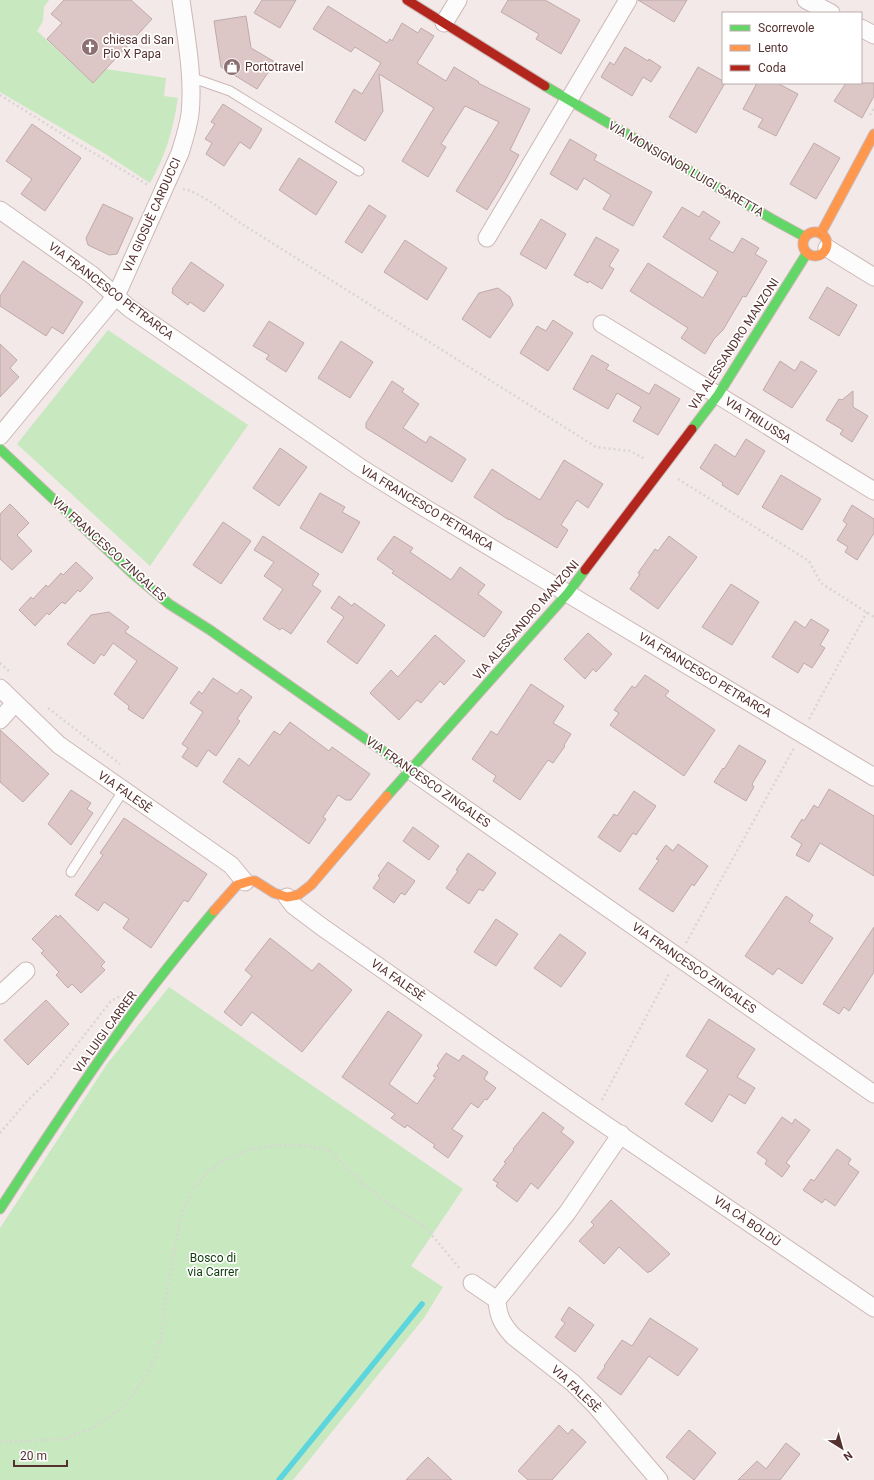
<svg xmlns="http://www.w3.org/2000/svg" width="874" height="1480" font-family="Roboto,sans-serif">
<rect width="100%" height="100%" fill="#f3e9e8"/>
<g fill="#c8e8c0">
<path d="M 0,0 L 49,0 L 44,7 L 43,21 L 37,31 L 93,83 L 106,69 L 166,78 L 164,96 L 178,98 C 173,129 166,155 150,183 L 104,153 L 0,92 Z"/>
<path d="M 108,330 L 248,425 L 150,566 L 17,444 Z"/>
<path d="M 169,987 L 463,1189 L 411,1266 L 443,1287 L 424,1318 L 293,1480 L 0,1480 L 0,1228 L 107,1064 Z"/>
</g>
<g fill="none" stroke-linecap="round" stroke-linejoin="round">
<path stroke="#5cd5dd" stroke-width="5.5" d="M 279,1480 L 422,1304"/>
</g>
<g fill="#dcc7c6" stroke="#beaaa9">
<path d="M 64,0 L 131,0 L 152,19 L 93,83 L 47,39 L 62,23 L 51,14 Z"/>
<path d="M 262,0 L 296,0 L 280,28 L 254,13 Z"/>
<path d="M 508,0 L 545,0 L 580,20 L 561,54 L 536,39 L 539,34 L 501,12 Z"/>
<path d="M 638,0 L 687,0 L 674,22 Z"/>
<path d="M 328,6 L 387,43 L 390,39 L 392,41 L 402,23 L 418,33 L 421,28 L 434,36 L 417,63 L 446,81 L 454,67 L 479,82 L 478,83 L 530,109 L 510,150 L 519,155 L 506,179 L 487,210 L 456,191 L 499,122 L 465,106 L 441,144 L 446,147 L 428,177 L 402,161 L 434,108 L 379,74 L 383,111 L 365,141 L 335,122 L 354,89 L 362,94 L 381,63 L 355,47 L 351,52 L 313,29 Z"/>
<path d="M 246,16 L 251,48 L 275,62 L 257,89 L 221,67 L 214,21 Z"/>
<path d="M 625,47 L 648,61 L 649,59 L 661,67 L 651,82 L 643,77 L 632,96 L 601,77 L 610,62 L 614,65 Z"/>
<path d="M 698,67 L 723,81 L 723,83 L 725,83 L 696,133 L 669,117 Z"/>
<path d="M 757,83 L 777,83 L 798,94 L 776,136 L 758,127 L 763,119 L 743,109 Z"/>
<path d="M 846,83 L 874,83 L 874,96 L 862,118 L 834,101 Z"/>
<path d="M 223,104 L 262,129 L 250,149 L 240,142 L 224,166 L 206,154 L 212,143 L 205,139 L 215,124 L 211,122 Z"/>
<path d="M 32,124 L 81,158 L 45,211 L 21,194 L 32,179 L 6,161 Z"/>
<path d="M 570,139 L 597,155 L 594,160 L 652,192 L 633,226 L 603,209 L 611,195 L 584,178 L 577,190 L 550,174 Z"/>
<path d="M 814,143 L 840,158 L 816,199 L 790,184 Z"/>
<path d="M 299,158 L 337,182 L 316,215 L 279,190 Z"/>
<path d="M 103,204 L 133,218 L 117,254 L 109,255 L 88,245 L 86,238 Z"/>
<path d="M 369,205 L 386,216 L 362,253 L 345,242 Z"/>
<path d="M 682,207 L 699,217 L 703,211 L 720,222 L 709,239 L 733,253 L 742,238 L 759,248 L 755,254 L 767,261 L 746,297 L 743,296 L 723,330 L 714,339 L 705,354 L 681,338 L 688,328 L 630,291 L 648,263 L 703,298 L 718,272 L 663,237 Z"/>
<path d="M 541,219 L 566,234 L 546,269 L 520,254 Z"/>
<path d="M 596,237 L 619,250 L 609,266 L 614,269 L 602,289 L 589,281 L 588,283 L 574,275 Z"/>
<path d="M 405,240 L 447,268 L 427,300 L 384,272 Z"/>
<path d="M 23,261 L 83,302 L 63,334 L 52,327 L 46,336 L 0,306 L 0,296 Z"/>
<path d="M 191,262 L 224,285 L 204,312 L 190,302 L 188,305 L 172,293 L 173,290 L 172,289 Z"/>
<path d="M 827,287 L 857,305 L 839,336 L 809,318 Z"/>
<path d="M 498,288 L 510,297 L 513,305 L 490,338 L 462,319 L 479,293 Z"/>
<path d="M 553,320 L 573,333 L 548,371 L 520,353 L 537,326 L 546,331 Z"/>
<path d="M 269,321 L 304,343 L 286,372 L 266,359 L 269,355 L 253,346 Z"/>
<path d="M 341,341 L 373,362 L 350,398 L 318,378 Z"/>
<path d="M 0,344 L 17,360 L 10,368 L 19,377 L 0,397 Z"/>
<path d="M 592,355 L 609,365 L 606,369 L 649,394 L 655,384 L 680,399 L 658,435 L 633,421 L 641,407 L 617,393 L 608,409 L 573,389 Z"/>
<path d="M 780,361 L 795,371 L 801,361 L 817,371 L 792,408 L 763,390 Z"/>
<path d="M 392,381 L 404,389 L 402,392 L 419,404 L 403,428 L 426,443 L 430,436 L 466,459 L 452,482 L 366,428 L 366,423 Z"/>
<path d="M 853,391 L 853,407 L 868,416 L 852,442 L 840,434 L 843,430 L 826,420 L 839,399 L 842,400 Z"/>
<path d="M 746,439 L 765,451 L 738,495 L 722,485 L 723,483 L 700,468 L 715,444 L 735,457 Z"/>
<path d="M 280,448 L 307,467 L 279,506 L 253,488 Z"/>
<path d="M 564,460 L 603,484 L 588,508 L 577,500 L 561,525 L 568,530 L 557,548 L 509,519 L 509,520 L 474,497 L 492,469 L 540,500 Z"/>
<path d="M 781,475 L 821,499 L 802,530 L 762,507 Z"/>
<path d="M 320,493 L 345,507 L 342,512 L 360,522 L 342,553 L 300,528 Z"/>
<path d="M 10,504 L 29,523 L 17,535 L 32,551 L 12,570 L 0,559 L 0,514 Z"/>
<path d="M 852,505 L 874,519 L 874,533 L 857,560 L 845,552 L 848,547 L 837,540 L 847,524 L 843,521 Z"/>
<path d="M 223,522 L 251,541 L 221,584 L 193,565 Z"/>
<path d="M 263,536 L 319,574 L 312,585 L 321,591 L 291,634 L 282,628 L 280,630 L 263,619 L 283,589 L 264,576 L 274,562 L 254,550 Z"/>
<path d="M 394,536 L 413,548 L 410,552 L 451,580 L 460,567 L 485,585 L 478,594 L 502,612 L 484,637 L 392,573 L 394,571 L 377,559 Z"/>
<path d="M 669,536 L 697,557 L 658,609 L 630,589 L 640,574 L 638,573 L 655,549 L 658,551 Z"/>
<path d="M 76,562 L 93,578 L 80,592 L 78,590 L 65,604 L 62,602 L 49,615 L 47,613 L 35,626 L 19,610 L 31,597 L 33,599 L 46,585 L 48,587 L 61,573 L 63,575 Z"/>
<path d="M 731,584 L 759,602 L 732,645 L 702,627 Z"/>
<path d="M 339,596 L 352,606 L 354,603 L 385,625 L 357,664 L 327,642 L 344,617 L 331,608 Z"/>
<path d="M 109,612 L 129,627 L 125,632 L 178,668 L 143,719 L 128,709 L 129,706 L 114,694 L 137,661 L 113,643 L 104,656 L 101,654 L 94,664 L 67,644 L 91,615 Z"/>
<path d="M 811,619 L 829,630 L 820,645 L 825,648 L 812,668 L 804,663 L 798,673 L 772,657 L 795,621 L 805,628 Z"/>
<path d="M 588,633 L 612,654 L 596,672 L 593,669 L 585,679 L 564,659 Z"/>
<path d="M 435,635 L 465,661 L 444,685 L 440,681 L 421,703 L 417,700 L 399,720 L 370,693 L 391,670 L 398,677 Z"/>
<path d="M 645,675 L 669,691 L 665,696 L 715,730 L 684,776 L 610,725 L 619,713 L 614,710 L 632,686 L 635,688 Z"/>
<path d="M 213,678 L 237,694 L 241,689 L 252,697 L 237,719 L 240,721 L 216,756 L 208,750 L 197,767 L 182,757 L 188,748 L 182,744 L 203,712 L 190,703 L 199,691 L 202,694 Z"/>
<path d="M 531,684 L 564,706 L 553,723 L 571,734 L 564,745 L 565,746 L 553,763 L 548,760 L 520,800 L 493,781 L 496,776 L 472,759 L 491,731 L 497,735 Z"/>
<path d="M 290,722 L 329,751 L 332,747 L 370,774 L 351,800 L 346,800 L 338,795 L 323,817 L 326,819 L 309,844 L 223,782 L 239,758 L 249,766 L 274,731 L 280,735 Z"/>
<path d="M 0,730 L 49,774 L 23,802 L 0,782 Z"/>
<path d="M 739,745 L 766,761 L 752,784 L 754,787 L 746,801 L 714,782 L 723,768 L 724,769 Z"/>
<path d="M 829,789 L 874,816 L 874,876 L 820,843 L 809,862 L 796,855 L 802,844 L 791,837 L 802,819 L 804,821 L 814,805 L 818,808 Z"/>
<path d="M 71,790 L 91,803 L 87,809 L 93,813 L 71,845 L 48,824 Z"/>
<path d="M 634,791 L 656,806 L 636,835 L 633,833 L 620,852 L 598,837 L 614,814 L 617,816 Z"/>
<path d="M 124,818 L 207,874 L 188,902 L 184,900 L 151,948 L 123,928 L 129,919 L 104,902 L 98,911 L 75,895 L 103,855 L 100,853 Z"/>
<path d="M 413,827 L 439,846 L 429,860 L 403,841 Z"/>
<path d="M 678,844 L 708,866 L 694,886 L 692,884 L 673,912 L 639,889 L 659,860 L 656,859 L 666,845 L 673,851 Z"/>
<path d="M 468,853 L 496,873 L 483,891 L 479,889 L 469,904 L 446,888 L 458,871 L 456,870 Z"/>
<path d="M 388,862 L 415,881 L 405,895 L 401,893 L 394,903 L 373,888 L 380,878 L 378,876 Z"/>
<path d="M 786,896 L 813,915 L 809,922 L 833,938 L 802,984 L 778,968 L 773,975 L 745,956 Z"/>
<path d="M 56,915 L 58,918 L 60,915 L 105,962 L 101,966 L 105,970 L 81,993 L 72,984 L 68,988 L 56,975 L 59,972 L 41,953 L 44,951 L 32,939 Z"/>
<path d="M 496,919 L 518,934 L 496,966 L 474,952 Z"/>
<path d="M 874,927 L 874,972 L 849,1011 L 844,1007 L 839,1014 L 823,1004 Z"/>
<path d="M 560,934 L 586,953 L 561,987 L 534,968 Z"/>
<path d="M 270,938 L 312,971 L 319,963 L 352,990 L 302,1052 L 252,1012 L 241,1026 L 224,1012 L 252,976 L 245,970 Z"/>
<path d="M 46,1000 L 69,1024 L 28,1065 L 4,1040 Z"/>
<path d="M 388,1011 L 422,1035 L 389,1084 L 417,1104 L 436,1077 L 433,1076 L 439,1068 L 437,1066 L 446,1053 L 459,1061 L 463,1055 L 488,1072 L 484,1079 L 496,1088 L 487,1100 L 485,1099 L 478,1108 L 471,1103 L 452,1129 L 463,1136 L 448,1158 L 433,1147 L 435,1145 L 407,1125 L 405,1128 L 391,1118 L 395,1114 L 342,1077 Z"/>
<path d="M 709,1019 L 755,1049 L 737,1077 L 755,1088 L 745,1104 L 729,1094 L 712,1122 L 685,1104 L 708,1070 L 686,1056 Z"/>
<path d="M 543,1112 L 564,1128 L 561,1132 L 574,1142 L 538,1189 L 531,1183 L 517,1202 L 496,1186 L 498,1183 L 493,1180 L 506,1163 L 504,1162 L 514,1150 L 513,1149 Z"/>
<path d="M 782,1117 L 792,1124 L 795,1119 L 810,1130 L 786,1163 L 790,1166 L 782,1177 L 765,1164 L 767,1160 L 757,1153 Z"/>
<path d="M 837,1149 L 851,1159 L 848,1164 L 859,1172 L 835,1206 L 825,1199 L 822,1203 L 803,1190 L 811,1179 L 814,1181 Z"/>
<path d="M 611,1200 L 670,1254 L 650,1272 L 649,1271 L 648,1273 L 619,1247 L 604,1264 L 579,1241 L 594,1225 L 591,1222 Z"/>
<path d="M 569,1307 L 594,1325 L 575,1352 L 555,1337 L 565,1323 L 561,1320 Z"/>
<path d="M 650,1318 L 698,1349 L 678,1376 L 649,1356 L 621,1395 L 597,1378 L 605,1367 L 604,1366 L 622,1340 L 632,1346 Z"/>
<path d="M 559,1425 L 568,1434 L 572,1429 L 586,1442 L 552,1480 L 528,1480 L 518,1471 Z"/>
<path d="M 689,1430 L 716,1453 L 694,1480 L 666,1457 Z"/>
<path d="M 786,1443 L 800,1454 L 780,1480 L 738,1480 L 757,1461 L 766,1469 Z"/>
<path d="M 428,1457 L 452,1480 L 406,1480 Z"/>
</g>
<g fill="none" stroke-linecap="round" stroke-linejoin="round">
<g stroke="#ccb8b6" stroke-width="11">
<g id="lane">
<path d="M 190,77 L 230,91 L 359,171"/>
<path d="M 71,872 L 123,791"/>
</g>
</g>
<g stroke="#ccb8b6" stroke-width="19">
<g id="street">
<path d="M 806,0 L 831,13"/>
<path d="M 444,23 L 458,0"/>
<path d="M 861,28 L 874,35"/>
<path d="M 0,210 L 92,275 L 129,308 L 361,468 L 425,508 L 874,777"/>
<path d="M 487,238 L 628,0"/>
<path d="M 827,248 L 874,277"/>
<path d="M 602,324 L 874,491"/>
<path d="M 0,436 L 116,296 L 180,153 C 184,140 188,128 190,114 C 194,78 186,36 181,0"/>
<path d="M 0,688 L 59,745 L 231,865 L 245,882"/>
<path d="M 0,720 L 15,703"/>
<path d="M 410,770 L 874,1094"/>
<path d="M 287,897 L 294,906 L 322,927 L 575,1104 L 874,1308"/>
<path d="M 0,995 L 26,971"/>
<path d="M 621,1134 L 567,1213 L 497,1300 C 498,1316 502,1324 513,1336 L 573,1383 L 595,1405 L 659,1480"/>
<path d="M 472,1283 L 497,1300"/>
</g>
</g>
<g stroke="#ccb8b6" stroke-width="11">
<g id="fast">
<path d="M 545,86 L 772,219 L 805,237"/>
<path d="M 692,429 L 718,395 L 807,253"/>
<path d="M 0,449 L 132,573 L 169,604 L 210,630 L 410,770"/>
<path d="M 387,796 L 568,593 L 585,570"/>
<path d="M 0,1209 C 40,1147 81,1085 124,1025 C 152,986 183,948 214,911"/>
</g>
</g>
<g stroke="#ccb8b6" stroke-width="11">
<g id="slow">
<circle cx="815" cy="244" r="12"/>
<path d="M 821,233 L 874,134"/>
<path d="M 214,911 L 237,885 L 250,881 L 255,881 L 274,893 L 287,897 L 298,895 L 311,885 L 387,796"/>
</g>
</g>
<g stroke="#ccb8b6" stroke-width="11">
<g id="jam">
<path d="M 407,0 L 545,86"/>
<path d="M 585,570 L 692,429"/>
</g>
</g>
<g stroke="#dad5d4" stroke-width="2.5" stroke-dasharray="2 3" stroke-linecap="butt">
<path d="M 0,95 L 75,142 L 148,185"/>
<path d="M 870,115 L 874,108"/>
<path d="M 183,189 C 197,190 229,215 242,224 L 596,447 L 630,451 L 645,459"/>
<path d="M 678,479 L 809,561 L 821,583 L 874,617"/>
<path d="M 0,663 L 11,673"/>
<path d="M 48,708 L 120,764"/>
<path d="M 809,719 L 867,612"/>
<path d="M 686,943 L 794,748"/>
<path d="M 602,1100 L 670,972"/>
<path d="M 0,1133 L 28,1100 L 50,1079 L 111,1001 L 122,995"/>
<path d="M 0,1442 L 66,1439 L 92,1428 L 122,1408 L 148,1374 L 161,1339 L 165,1303 L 176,1240 L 183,1210 L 191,1192 L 204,1176 L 219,1163 L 247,1150 L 278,1145 L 307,1146 L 329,1150 L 361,1182 L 384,1201 L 426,1228 L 461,1270"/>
</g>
<use href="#lane" stroke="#fdfcfc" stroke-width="9"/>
<use href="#street" stroke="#fdfcfc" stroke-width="17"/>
<use href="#fast" stroke="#63d668" stroke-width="9"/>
<use href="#slow" stroke="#ff974d" stroke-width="9"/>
<use href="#jam" stroke="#b3261e" stroke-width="9"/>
</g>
<defs>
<g id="church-disc" transform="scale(0.9)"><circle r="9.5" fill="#8c7170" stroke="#fff"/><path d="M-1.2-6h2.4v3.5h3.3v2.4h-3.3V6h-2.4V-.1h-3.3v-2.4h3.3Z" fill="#fff"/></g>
<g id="shop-disc" transform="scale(0.9)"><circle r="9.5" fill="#8c7170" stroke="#fff"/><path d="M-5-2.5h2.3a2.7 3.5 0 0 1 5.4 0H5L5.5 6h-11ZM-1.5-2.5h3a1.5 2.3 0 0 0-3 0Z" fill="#fff"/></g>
</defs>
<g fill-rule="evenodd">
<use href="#church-disc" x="90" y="47"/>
<use href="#shop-disc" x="232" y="67"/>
</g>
<g text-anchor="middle" stroke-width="3.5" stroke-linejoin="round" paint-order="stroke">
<g font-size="12" fill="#55312f" stroke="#fff" text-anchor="start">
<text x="103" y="44">chiesa di San<tspan x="103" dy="14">Pio X Papa</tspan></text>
<text x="245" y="71">Portotravel</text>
</g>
<g font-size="12" fill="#55312f" stroke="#fff">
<text transform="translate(686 169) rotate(30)" y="4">VIA MONSIGNOR LUIGI SARETTA</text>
<text transform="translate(152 215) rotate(-66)" y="4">VIA GIOSUÈ CARDUCCI</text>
<text transform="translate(111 291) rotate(37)" y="4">VIA FRANCESCO PETRARCA</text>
<text transform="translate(734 344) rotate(-57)" y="4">VIA ALESSANDRO MANZONI</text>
<text transform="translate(758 420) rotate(32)" y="4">VIA TRILUSSA</text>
<text transform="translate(427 508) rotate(31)" y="4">VIA FRANCESCO PETRARCA</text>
<text transform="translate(109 549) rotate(42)" y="4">VIA FRANCESCO ZINGALES</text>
<text transform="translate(526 620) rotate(-49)" y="4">VIA ALESSANDRO MANZONI</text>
<text transform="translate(705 675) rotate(31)" y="4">VIA FRANCESCO PETRARCA</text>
<text transform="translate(428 782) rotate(35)" y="4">VIA FRANCESCO ZINGALES</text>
<text transform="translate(125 792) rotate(35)" y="4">VIA FALESÈ</text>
<text transform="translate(694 968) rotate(35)" y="4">VIA FRANCESCO ZINGALES</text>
<text transform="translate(398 980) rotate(35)" y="4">VIA FALESÈ</text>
<text transform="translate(105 1032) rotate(-54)" y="4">VIA LUIGI CARRER</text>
<text transform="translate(747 1221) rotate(35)" y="4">VIA CÀ BOLDÙ</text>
<text transform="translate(576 1389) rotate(43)" y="4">VIA FALESÈ</text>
</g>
<g font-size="12" fill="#0b3c09" stroke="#fff">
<text x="213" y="1262">Bosco di<tspan x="213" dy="14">via Carrer</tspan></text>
</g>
</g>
<rect x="722" y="12" width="140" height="72" fill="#ffffff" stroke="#bbadac"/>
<rect x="730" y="25" width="20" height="6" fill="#63d668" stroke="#bbadac"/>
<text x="758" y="32" font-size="12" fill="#55312f">Scorrevole</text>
<rect x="730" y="45" width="20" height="6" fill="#ff974d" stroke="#bbadac"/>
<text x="758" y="52" font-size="12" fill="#55312f">Lento</text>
<rect x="730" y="65" width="20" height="6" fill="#b3261e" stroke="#bbadac"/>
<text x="758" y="72" font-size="12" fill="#55312f">Coda</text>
<g transform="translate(842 1448) rotate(143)" stroke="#ffffff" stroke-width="3" paint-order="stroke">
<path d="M0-3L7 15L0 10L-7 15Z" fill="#55312f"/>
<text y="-6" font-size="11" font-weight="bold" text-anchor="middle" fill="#55312f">N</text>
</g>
<path d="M14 1460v6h53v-6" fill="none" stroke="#55312f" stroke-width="2"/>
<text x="20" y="1460" font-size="12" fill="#55312f" stroke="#ffffff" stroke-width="3" paint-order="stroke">20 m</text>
</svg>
